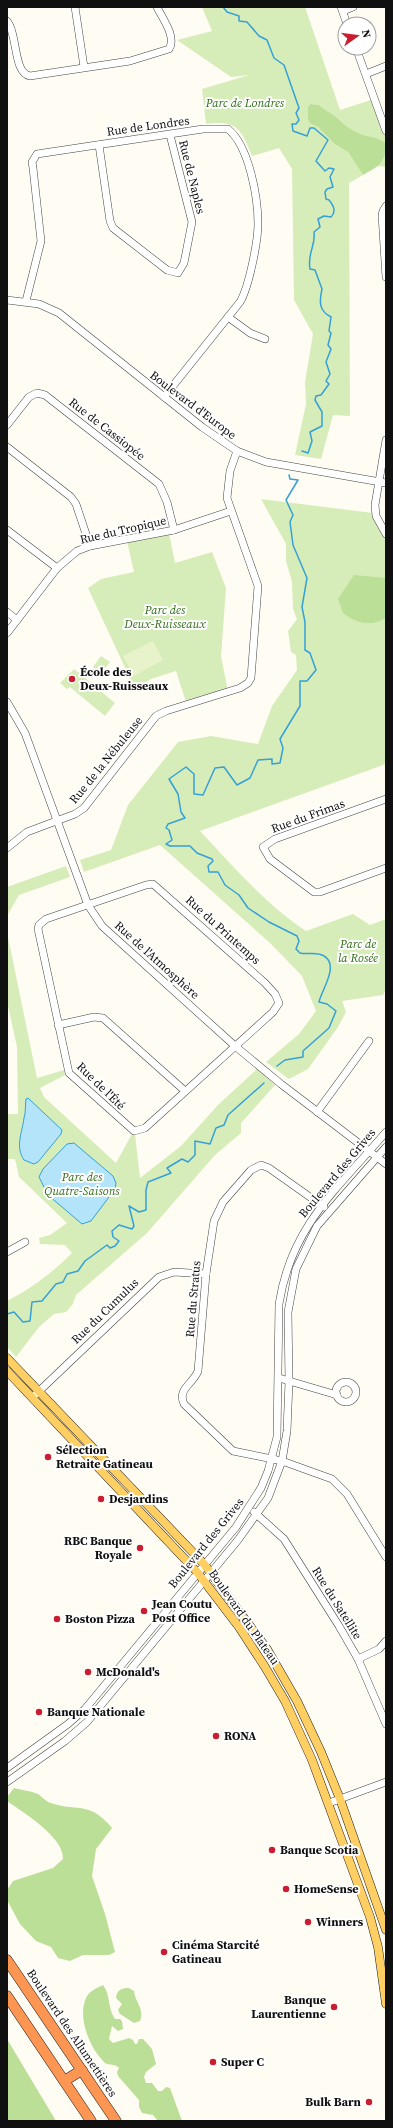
<svg xmlns="http://www.w3.org/2000/svg" width="393" height="2128" font-family="'Source Serif 4',serif">
<rect width="100%" height="100%" fill="#fffcf3"/>
<g fill="#d7edb9">
<path d="M 202,7 L 305,7 L 340,110 L 374,99 L 386,131 L 386,167 L 379,166 L 364,171 L 328,114 L 319,105 L 312,104 L 311,124 L 318,127 L 348,152 L 363,175 L 349,183 L 350,416 L 333,415 L 321,459 L 295,455 L 306,404 L 305,382 L 313,334 L 294,300 L 292,169 L 279,148 L 252,156 C 241,129 237,120 206,124 L 202,89 L 249,75 L 231,77 L 177,40 L 212,31 Z"/>
<path d="M 261,499 L 373,513 L 386,537 L 386,764 L 200,831 C 233,866 265,904 306,931 L 353,914 L 370,925 L 386,919 L 386,988 L 383,995 L 342,1001 L 346,1012 L 338,1027 L 308,1069 L 289,1079 L 266,1062 L 299,1034 L 316,1011 L 302,976 L 271,944 L 160,845 L 84,872 L 80,860 L 111,850 L 128,805 L 178,742 L 211,736 L 258,744 L 272,706 L 297,670 L 296,655 L 291,652 L 288,631 L 297,619 L 293,609 L 292,582 L 286,561 L 286,544 Z"/>
<path d="M 169,533 L 175,563 L 212,552 L 226,588 L 221,656 L 228,692 L 187,705 L 176,671 L 151,679 L 135,689 L 88,588 L 101,579 L 134,572 L 127,541 Z"/>
<path d="M 101,656 L 110,662 L 104,670 L 101,668 L 99,671 L 93,667 Z"/>
<path d="M 74,669 L 115,703 L 105,716 L 70,687 L 67,689 L 60,683 Z"/>
<path d="M 66,866 L 70,877 L 19,895 L 7,916 L 7,887 Z"/>
<path d="M 7,932 L 37,1078 L 64,1070 L 65,1075 L 40,1088 L 44,1097 L 116,1163 L 132,1134 L 135,1134 L 140,1178 L 181,1146 L 218,1105 L 257,1069 L 275,1085 L 241,1123 L 241,1133 L 215,1155 L 147,1233 L 76,1295 L 73,1304 L 66,1312 L 54,1314 L 39,1327 L 16,1357 L 7,1347 L 7,1301 C 32,1288 52,1273 72,1253 L 65,1245 L 40,1244 L 39,1238 L 50,1235 L 67,1223 L 19,1177 L 15,1159 L 7,1159 L 7,1114 L 18,1114 L 17,1047 L 7,1001 Z"/>
</g>
<g fill="#bcdf97">
<path d="M 311,104 L 319,105 C 325,111 332,113 337,118 C 344,125 351,130 360,134 C 369,138 379,136 386,144 C 386,162 378,167 363,175 L 348,152 L 335,144 L 318,127 L 311,124 L 308,120 L 308,107 Z"/>
<path d="M 354,575 L 386,578 L 386,618 C 371,627 357,624 343,613 L 338,599 Z"/>
<path d="M 14,1788 C 21,1790 31,1791 38,1794 C 42,1797 45,1800 48,1802 C 76,1813 88,1799 112,1828 L 96,1849 L 92,1876 L 105,1914 L 115,1952 L 109,1955 L 83,1955 L 70,1961 L 58,1958 L 51,1947 L 36,1941 L 20,1924 L 7,1900 L 7,1890 L 13,1881 L 53,1868 L 63,1859 C 64,1837 24,1813 7,1801 L 7,1797 Z"/>
<path d="M 103,1985 C 111,1995 107,2008 115,2019 L 120,2019 L 122,2021 L 123,2029 L 118,2031 L 112,2026 L 109,2039 L 113,2043 L 129,2038 L 133,2040 L 135,2044 L 137,2044 L 139,2039 L 143,2039 L 152,2049 L 156,2064 L 146,2072 L 144,2077 L 146,2083 L 152,2083 L 158,2091 L 162,2091 L 166,2087 L 170,2088 L 182,2121 L 158,2121 L 153,2115 L 142,2113 L 139,2107 L 139,2100 L 118,2076 L 117,2072 L 119,2068 C 114,2063 110,2066 105,2063 C 90,2049 77,2018 86,1998 C 89,1991 97,1988 103,1985 Z"/>
<path d="M 129,1988 L 134,1991 C 135,2002 145,2009 140,2021 L 134,2023 L 120,2014 L 118,2010 L 122,2004 L 116,1998 C 117,1990 121,1988 129,1988 Z"/>
<path d="M 7,2039 L 56,2121 L 7,2121 Z"/>
</g>
<path fill="#e8f3cb" d="M 153,641 L 163,660 L 134,676 L 123,656 Z"/>
<g fill="#b3e4fa" stroke="#35a0d7">
<path d="M 28,1098 L 62,1130 L 61,1134 L 38,1162 L 34,1164 L 24,1160 C 15,1147 22,1133 24,1118 C 26,1112 25,1106 26,1099 Z"/>
<path d="M 74,1143 L 113,1176 L 116,1183 L 115,1189 L 91,1221 L 82,1224 L 48,1195 L 39,1177 L 43,1169 L 67,1144 Z"/>
</g>
<g fill="none" stroke-linecap="round" stroke-linejoin="round">
<g stroke="#35a0d7" stroke-width="1.5">
<path d="M 223,7 L 227,12 L 239,16 L 239,21 L 247,22 L 259,36 L 267,40 L 274,58 L 284,65 L 299,108 L 296,113 L 299,120 L 296,124 L 292,124 L 293,131 L 307,136 L 310,128 L 314,128 L 328,140 L 316,161 L 325,171 L 329,168 L 334,169 L 330,177 L 333,187 L 327,189 L 325,192 L 326,199 L 329,200 C 333,205 337,211 331,217 L 324,216 L 318,219 L 320,227 L 314,232 C 316,246 307,253 310,269 L 315,270 L 322,289 C 319,302 319,311 331,317 L 329,331 L 331,333 L 328,345 L 331,349 L 326,362 L 330,374 L 326,381 L 329,384 L 321,395 L 316,396 L 315,400 L 322,412 L 322,426 L 310,432 L 312,441 L 308,453 L 302,451"/>
<path d="M 277,1066 L 285,1060 L 303,1057 L 303,1051 L 329,1028 L 336,1011 L 327,1004 L 319,1002 C 321,991 340,965 324,956 C 317,951 307,955 300,953 L 296,949 L 299,941 L 297,936 L 269,922 L 248,908 L 239,895 L 225,885 L 218,872 L 209,872 L 208,866 L 213,861 L 212,859 L 197,853 L 190,846 L 170,846 L 166,844 L 172,840 L 169,830 L 166,828 L 168,824 L 185,818 L 181,812 L 178,794 L 169,779 L 186,767 L 194,774 L 194,794 L 203,795 L 215,768 L 224,767 L 237,785 L 250,778 L 258,760 L 272,759 L 272,764 L 280,763 L 283,748 L 280,739 L 300,706 L 300,681 L 307,681 L 316,670 L 310,653 L 305,650 L 305,622 L 302,607 L 307,578 L 293,545 L 290,522 L 293,515 L 286,500 L 298,480 L 290,479 L 289,475"/>
<path d="M 7,1314 L 14,1312 L 23,1322 L 30,1321 L 32,1302 L 42,1301 L 56,1284 L 63,1282 L 67,1274 L 78,1271 L 85,1261 L 107,1245 L 110,1248 L 115,1246 L 119,1241 L 113,1237 L 112,1231 L 119,1225 L 132,1229 L 134,1226 L 129,1206 L 139,1212 L 146,1210 L 146,1190 L 148,1182 L 171,1173 L 167,1168 L 182,1159 L 188,1162 L 195,1155 L 195,1141 L 210,1144 L 216,1128 L 224,1125 L 228,1115 L 264,1083"/>
</g>
<g stroke="#434343" stroke-width="8">
<g id="minor">
<path d="M 75,7 L 84,67"/>
<path d="M 341,7 L 347,24"/>
<path d="M 343,11 L 353,7"/>
<path d="M 7,21 C 18,35 13,73 30,76 L 130,61 L 169,49 C 177,37 162,18 157,7"/>
<path d="M 356,48 L 386,131"/>
<path d="M 366,74 L 386,66"/>
<path d="M 99,145 L 110,221 L 113,228 L 167,270 L 178,273 L 184,263 L 192,222 L 170,135"/>
<path d="M 386,206 L 383,211 L 382,215 L 386,277"/>
<path d="M 7,300 L 39,304 L 59,313 L 202,427 L 237,451 L 266,462 L 386,483"/>
<path d="M 26,301 L 41,241 L 33,168 L 32,162 L 37,154 L 203,129 L 228,129 C 249,146 258,197 258,224 C 258,241 249,287 240,302 L 164,397"/>
<path d="M 228,317 L 250,333 L 265,339"/>
<path d="M 7,425 L 29,397 L 37,393 L 45,395 L 159,484 L 167,502 L 174,530"/>
<path d="M 386,440 L 375,505 L 376,516 L 386,534"/>
<path d="M 7,447 L 71,497 L 76,504 L 90,546"/>
<path d="M 7,530 L 57,568"/>
<path d="M 7,612 L 17,620"/>
<path d="M 7,633 L 57,568 L 77,551 L 90,546 L 174,530 L 231,511"/>
<path d="M 7,702 L 25,733 L 88,905 L 102,926 L 235,1046 L 281,1084 L 386,1164"/>
<path d="M 386,799 L 275,839 L 263,847 L 270,859 L 314,892 L 320,892 L 386,868"/>
<path d="M 7,848 L 27,832 L 75,814 L 84,808 L 156,716 L 166,711 L 240,688 L 248,683 L 251,678 L 258,586 L 227,498 L 230,471 L 237,451"/>
<path d="M 153,884 L 265,983 L 275,994 L 279,1003 L 273,1012 L 145,1128 L 134,1131 L 69,1073 L 38,929 L 39,925 L 46,919 L 146,885 Z"/>
<path d="M 58,1025 L 94,1017 L 103,1018 L 185,1091"/>
<path d="M 317,1112 L 369,1041"/>
<path d="M 324,1207 L 269,1168 L 261,1165 L 251,1170 L 223,1202 L 214,1221 L 206,1274 L 198,1371 C 193,1384 177,1389 184,1404 L 233,1451 L 282,1461 L 332,1479 L 347,1494 L 386,1557"/>
<path d="M 7,1252 L 25,1242"/>
<path d="M 279,1378 L 337,1395"/>
<circle cx="346" cy="1392" r="10"/>
<path d="M 35,1395 L 159,1277 L 174,1272 L 206,1274"/>
<path d="M 254,1512 L 284,1539 L 339,1626 L 358,1659 L 386,1724"/>
<path d="M 358,1659 L 379,1649 L 386,1641"/>
<path d="M 7,1768 L 68,1724 L 85,1709 L 236,1527 L 261,1488 L 268,1471 L 277,1437 L 279,1304 C 291,1226 338,1188 386,1132"/>
<path d="M 7,1782 L 65,1741 L 87,1722 L 238,1540 L 268,1498 L 282,1461 L 287,1431 L 289,1382 L 288,1312 L 296,1269 L 317,1226 L 386,1147"/>
<path d="M 329,1803 L 386,1782"/>
</g>
</g>
<g stroke="#212121" stroke-width="9">
<g id="major">
<path d="M 7,1358 L 204,1564 L 267,1649 L 297,1701 L 321,1752 L 340,1799 L 386,1930"/>
<path d="M 7,1371 L 197,1572 L 239,1627 L 265,1667 L 285,1701 L 312,1760 L 370,1917 L 378,1947 L 386,2004"/>
</g>
</g>
<g stroke="#212121" stroke-width="11">
<g id="highway">
<path d="M 7,1960 L 116,2121"/>
<path d="M 7,1996 L 91,2121"/>
<path d="M 64,2081 L 82,2070"/>
</g>
</g>
<use href="#minor" stroke="#fff" stroke-width="7"/>
<use href="#major" stroke="#ffcf63" stroke-width="8"/>
<use href="#highway" stroke="#fd9652" stroke-width="10"/>
</g>
<g fill="#cb1d30" stroke="#fff" stroke-width="1.5">
<circle cx="72" cy="679" r="4"/>
<circle cx="48" cy="1457" r="4"/>
<circle cx="101" cy="1499" r="4"/>
<circle cx="140" cy="1548" r="4"/>
<circle cx="144" cy="1611" r="4"/>
<circle cx="57" cy="1619" r="4"/>
<circle cx="88" cy="1672" r="4"/>
<circle cx="39" cy="1712" r="4"/>
<circle cx="216" cy="1736" r="4"/>
<circle cx="272" cy="1850" r="4"/>
<circle cx="286" cy="1889" r="4"/>
<circle cx="308" cy="1922" r="4"/>
<circle cx="164" cy="1952" r="4"/>
<circle cx="334" cy="2007" r="4"/>
<circle cx="213" cy="2062" r="4"/>
<circle cx="369" cy="2102" r="4"/>
</g>
<g text-anchor="middle" stroke-width="4" stroke-linejoin="round" paint-order="stroke">
<g font-size="12" font-style="italic" fill="#316d1a" stroke="#fff">
<text x="245" y="107">Parc de Londres</text>
<text x="165" y="614">Parc des<tspan x="165" dy="14">Deux-Ruisseaux</tspan></text>
<text x="358" y="948">Parc de<tspan x="358" dy="14">la Rosée</tspan></text>
<text x="82" y="1181">Parc des<tspan x="82" dy="14">Quatre-Saisons</tspan></text>
</g>
<g font-size="12" fill="#101010" stroke="#fff">
<text transform="translate(148 126) rotate(-8)" y="4">Rue de Londres</text>
<text transform="translate(192 177) rotate(76)" y="4">Rue de Naples</text>
<text transform="translate(193 405) rotate(37)" y="4">Boulevard d'Europe</text>
<text transform="translate(107 429) rotate(38)" y="4">Rue de Cassiopée</text>
<text transform="translate(123 530) rotate(-13)" y="4">Rue du Tropique</text>
<text transform="translate(106 760) rotate(-51)" y="4">Rue de la Nébuleuse</text>
<text transform="translate(308 816) rotate(-20)" y="4">Rue du Frimas</text>
<text transform="translate(223 930) rotate(42)" y="4">Rue du Printemps</text>
<text transform="translate(157 960) rotate(42)" y="4">Rue de l'Atmosphère</text>
<text transform="translate(101 1086) rotate(44)" y="4">Rue de l'Été</text>
<text transform="translate(337 1173) rotate(-50)" y="4">Boulevard des Grives</text>
<text transform="translate(193 1299) rotate(-85)" y="4">Rue du Stratus</text>
<text transform="translate(105 1311) rotate(-44)" y="4">Rue du Cumulus</text>
<text transform="translate(206 1543) rotate(-51)" y="4">Boulevard des Grives</text>
<text transform="translate(337 1603) rotate(58)" y="4">Rue du Satellite</text>
<text transform="translate(244 1617) rotate(55)" y="4">Boulevard du Plateau</text>
<text transform="translate(72 2033) rotate(56)" y="4">Boulevard des Allumettières</text>
</g>
<g font-size="12" font-weight="bold" fill="#101010" stroke="#fff" text-anchor="start">
<text x="80" y="676">École des<tspan x="80" dy="14">Deux-Ruisseaux</tspan></text>
<text x="56" y="1454">Sélection<tspan x="56" dy="14">Retraite Gatineau</tspan></text>
<text x="109" y="1503">Desjardins</text>
<text x="132" y="1545" text-anchor="end">RBC Banque<tspan x="132" dy="14">Royale</tspan></text>
<text x="152" y="1608">Jean Coutu<tspan x="152" dy="14">Post Office</tspan></text>
<text x="65" y="1623">Boston Pizza</text>
<text x="96" y="1676">McDonald's</text>
<text x="47" y="1716">Banque Nationale</text>
<text x="224" y="1740">RONA</text>
<text x="280" y="1854">Banque Scotia</text>
<text x="294" y="1893">HomeSense</text>
<text x="316" y="1926">Winners</text>
<text x="172" y="1949">Cinéma Starcité<tspan x="172" dy="14">Gatineau</tspan></text>
<text x="326" y="2004" text-anchor="end">Banque<tspan x="326" dy="14">Laurentienne</tspan></text>
<text x="221" y="2066">Super C</text>
<text x="361" y="2106" text-anchor="end">Bulk Barn</text>
</g>
</g>
<rect width="393" height="2128" fill="none" stroke="#101010" stroke-width="16"/>
<g transform="translate(357 36) rotate(76)"><circle r="19" fill="#ffffff" stroke="#9f9f9f"/>
<path d="M0-3L7 15L0 10L-7 15Z" fill="#cb1d30"/>
<text y="-6" font-size="11" font-weight="bold" text-anchor="middle" fill="#101010">N</text>
</g>
</svg>
